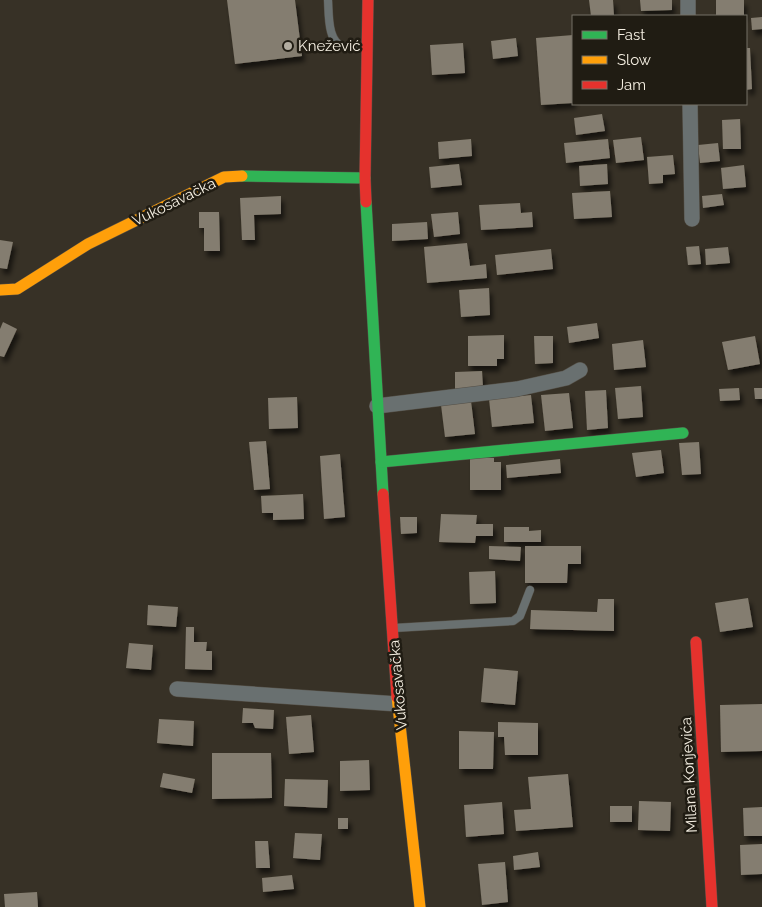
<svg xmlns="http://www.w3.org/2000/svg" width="762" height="907" font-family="Raleway,sans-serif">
<defs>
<filter id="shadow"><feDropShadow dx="3" dy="5.5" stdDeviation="2.5" flood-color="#0009"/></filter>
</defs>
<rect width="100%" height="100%" fill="#373126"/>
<g fill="#847d6f" filter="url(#shadow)">
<path d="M 227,0 L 295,0 L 302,56 L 235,64 Z"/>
<path d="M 589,0 L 613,0 L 614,16 L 591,16 Z"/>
<path d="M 640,0 L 672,0 L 672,10 L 641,11 Z"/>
<rect x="716" y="0" width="28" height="16"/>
<path d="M 762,17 L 762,29 L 752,30 L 751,18 Z"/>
<path d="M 573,35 L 573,103 L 541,105 L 536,38 Z"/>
<path d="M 516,38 L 518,56 L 493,59 L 491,41 Z"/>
<path d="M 463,43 L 465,73 L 432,75 L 430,45 Z"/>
<path d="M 746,48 L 750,48 L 752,89 L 746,90 Z"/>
<path d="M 602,114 L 605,131 L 576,135 L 574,118 Z"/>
<path d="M 740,119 L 741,149 L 723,149 L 722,120 Z"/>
<path d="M 641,137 L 644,160 L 616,163 L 613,140 Z"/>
<path d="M 471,139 L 472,156 L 439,159 L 438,142 Z"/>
<path d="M 608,139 L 610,158 L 566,163 L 564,143 Z"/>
<path d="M 718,143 L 720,161 L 700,163 L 698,145 Z"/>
<path d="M 673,155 L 675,174 L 663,175 L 663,183 L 649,184 L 647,157 Z"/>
<path d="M 459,164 L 462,185 L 431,188 L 429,167 Z"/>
<path d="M 607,164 L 608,184 L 580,186 L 579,166 Z"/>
<path d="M 744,165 L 746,187 L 723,189 L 721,168 Z"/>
<path d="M 610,191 L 612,217 L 574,219 L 572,193 Z"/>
<path d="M 722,194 L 724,205 L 703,208 L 702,196 Z"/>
<path d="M 281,196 L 281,214 L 254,215 L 255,240 L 242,240 L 240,198 Z"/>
<path d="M 520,203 L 521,213 L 532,212 L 533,227 L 481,230 L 479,205 Z"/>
<path d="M 199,212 L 219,212 L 220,251 L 204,251 L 204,228 L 199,228 Z"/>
<path d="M 458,212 L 460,234 L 434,237 L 431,214 Z"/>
<path d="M 427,222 L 428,239 L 392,241 L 392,224 Z"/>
<path d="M 0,240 L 13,242 L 7,269 L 0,268 Z"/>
<path d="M 467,243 L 470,266 L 486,264 L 487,278 L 427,283 L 424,247 Z"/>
<path d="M 699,246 L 701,264 L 688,265 L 686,247 Z"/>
<path d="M 728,247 L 730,263 L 706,265 L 705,249 Z"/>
<path d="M 551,249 L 553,269 L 497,275 L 495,255 Z"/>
<path d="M 489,288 L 490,315 L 461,317 L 459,290 Z"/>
<path d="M 3,322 L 17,329 L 4,357 L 0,356 L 0,329 Z"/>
<path d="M 597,323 L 599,338 L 569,343 L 567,327 Z"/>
<path d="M 504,335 L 504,359 L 497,359 L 497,366 L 468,366 L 468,336 Z"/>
<path d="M 534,336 L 553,336 L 553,363 L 535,364 Z"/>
<path d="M 755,336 L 760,364 L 728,370 L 722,342 Z"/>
<path d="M 643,340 L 646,367 L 614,370 L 612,344 Z"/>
<path d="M 482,371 L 483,387 L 455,389 L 455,372 Z"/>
<path d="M 641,386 L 643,417 L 618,419 L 615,388 Z"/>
<path d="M 739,388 L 740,400 L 720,401 L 719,389 Z"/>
<path d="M 754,388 L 762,388 L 762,399 L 755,399 Z"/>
<path d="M 606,390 L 608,428 L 587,430 L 585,391 Z"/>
<path d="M 569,393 L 573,428 L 545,431 L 541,395 Z"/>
<path d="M 531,395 L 534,423 L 492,427 L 489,399 Z"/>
<path d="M 297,397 L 298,428 L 269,429 L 268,398 Z"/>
<path d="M 471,401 L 475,434 L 445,437 L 441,405 Z"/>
<path d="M 266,441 L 270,489 L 254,490 L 249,442 Z"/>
<path d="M 699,442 L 701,474 L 682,475 L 679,443 Z"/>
<path d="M 661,450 L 664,473 L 636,477 L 632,453 Z"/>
<path d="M 340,454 L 345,517 L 324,519 L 320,456 Z"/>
<path d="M 470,457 L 494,458 L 494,462 L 501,462 L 501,490 L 470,490 Z"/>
<path d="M 560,459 L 561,473 L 507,478 L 506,465 Z"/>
<path d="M 303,494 L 304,519 L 273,520 L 273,513 L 262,513 L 261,496 Z"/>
<path d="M 441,514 L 477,515 L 476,524 L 493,524 L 493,536 L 476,536 L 475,543 L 439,542 Z"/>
<path d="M 400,517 L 417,517 L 417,533 L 401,534 Z"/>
<path d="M 504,527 L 529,527 L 529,531 L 541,530 L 541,542 L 504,542 Z"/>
<path d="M 489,546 L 521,547 L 520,561 L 489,559 Z"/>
<path d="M 525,546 L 581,546 L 581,564 L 568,564 L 567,583 L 525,583 Z"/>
<path d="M 495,571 L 496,603 L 470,604 L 469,572 Z"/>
<path d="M 748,598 L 753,627 L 720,632 L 715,603 Z"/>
<path d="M 598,599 L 614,599 L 614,631 L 530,629 L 531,610 L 597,612 Z"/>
<path d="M 148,605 L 178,607 L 176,627 L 147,625 Z"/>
<path d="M 186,627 L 194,627 L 194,642 L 207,642 L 206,651 L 212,651 L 212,670 L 185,669 Z"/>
<path d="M 129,643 L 153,645 L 151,670 L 126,668 Z"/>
<path d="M 484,668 L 518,671 L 515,705 L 481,702 Z"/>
<path d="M 762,704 L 762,751 L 721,752 L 720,705 Z"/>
<path d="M 243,708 L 274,710 L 273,729 L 255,728 L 253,723 L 242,723 Z"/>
<path d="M 311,715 L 314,752 L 289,754 L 286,717 Z"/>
<path d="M 159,719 L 194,721 L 193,746 L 157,743 Z"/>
<path d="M 498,722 L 538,723 L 538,755 L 505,755 L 504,737 L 498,737 Z"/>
<path d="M 459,731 L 494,732 L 493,769 L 459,769 Z"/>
<path d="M 212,753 L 271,753 L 272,798 L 212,799 Z"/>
<path d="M 369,760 L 370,790 L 340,791 L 340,761 Z"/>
<path d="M 163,773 L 195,779 L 192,793 L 160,787 Z"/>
<path d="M 568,774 L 573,827 L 516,831 L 514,810 L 531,809 L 528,777 Z"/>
<path d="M 285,779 L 328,780 L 327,808 L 284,806 Z"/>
<path d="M 639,801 L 671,802 L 670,831 L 638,830 Z"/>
<path d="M 502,802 L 504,834 L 466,837 L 464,805 Z"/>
<rect x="610" y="806" width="22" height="16"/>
<path d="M 762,807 L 762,836 L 744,836 L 743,808 Z"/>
<rect x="338" y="818" width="10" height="11"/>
<path d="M 295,833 L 322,834 L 320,860 L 293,858 Z"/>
<path d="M 255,841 L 268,841 L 270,868 L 256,868 Z"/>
<path d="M 762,844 L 762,874 L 741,875 L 740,845 Z"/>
<path d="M 538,852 L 540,867 L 514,870 L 513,856 Z"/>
<path d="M 505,862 L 508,902 L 482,905 L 478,864 Z"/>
<path d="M 292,875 L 294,889 L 263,892 L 262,878 Z"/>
<path d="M 37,892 L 38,907 L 5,907 L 4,894 Z"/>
</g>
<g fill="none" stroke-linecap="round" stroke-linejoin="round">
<g stroke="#544f46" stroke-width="9">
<g id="lane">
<path d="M 328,0 C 329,14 327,44 345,47 C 351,48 359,46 366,46"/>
<path d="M 394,628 L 513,621 L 520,616 L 530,590"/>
</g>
</g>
<g stroke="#544f46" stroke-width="16">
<g id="street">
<path d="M 688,0 L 688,16"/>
<path d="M 690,104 L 692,219"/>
<path d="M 377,406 L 517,389 L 566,378 L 580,370"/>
<path d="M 177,689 L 398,704"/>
</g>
</g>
<g stroke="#544f46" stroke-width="12">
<g id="fast">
<path d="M 242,176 L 365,178"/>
<path d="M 366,202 L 383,494"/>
<path d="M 381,462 L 683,433"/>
</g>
</g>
<g stroke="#544f46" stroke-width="12">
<g id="slow">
<path d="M 0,290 L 17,289 L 88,244 L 224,177 L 242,176"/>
<path d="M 397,697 L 420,907"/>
</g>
</g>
<g stroke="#544f46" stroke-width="12">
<g id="jam">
<path d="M 366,202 L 365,178 L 368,0"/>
<path d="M 383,494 L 397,697"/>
<path d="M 696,642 L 712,907"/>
</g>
</g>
<use href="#lane" stroke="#697070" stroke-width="8"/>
<use href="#street" stroke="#697070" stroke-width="15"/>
<use href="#fast" stroke="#30b455" stroke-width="11"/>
<use href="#slow" stroke="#ff9f0a" stroke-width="11"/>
<use href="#jam" stroke="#e5322d" stroke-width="11"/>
</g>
<circle fill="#b2aca0" stroke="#201c13" stroke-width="2" cx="288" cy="46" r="5"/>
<g text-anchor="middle" stroke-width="5" stroke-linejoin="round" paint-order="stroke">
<g font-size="15" fill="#f5efe2" stroke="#201c13" text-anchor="start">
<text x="298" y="51">Knežević</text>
</g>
<g font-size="15" fill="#f5efe2" stroke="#201c13">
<text transform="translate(174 202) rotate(-26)" y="5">Vukosavačka</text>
<text transform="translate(398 685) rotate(-95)" y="5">Vukosavačka</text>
<text transform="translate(689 775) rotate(-93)" y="5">Milana Konjevića</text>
</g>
</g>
<rect x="572" y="15" width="175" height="90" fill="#201c13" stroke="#757066"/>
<rect x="582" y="31" width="25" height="8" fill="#30b455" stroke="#757066"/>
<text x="617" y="40" font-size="15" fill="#f5efe2">Fast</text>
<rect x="582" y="56" width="25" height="8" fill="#ff9f0a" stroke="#757066"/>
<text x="617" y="65" font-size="15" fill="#f5efe2">Slow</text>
<rect x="582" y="81" width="25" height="8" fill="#e5322d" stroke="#757066"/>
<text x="617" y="90" font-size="15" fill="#f5efe2">Jam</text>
</svg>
